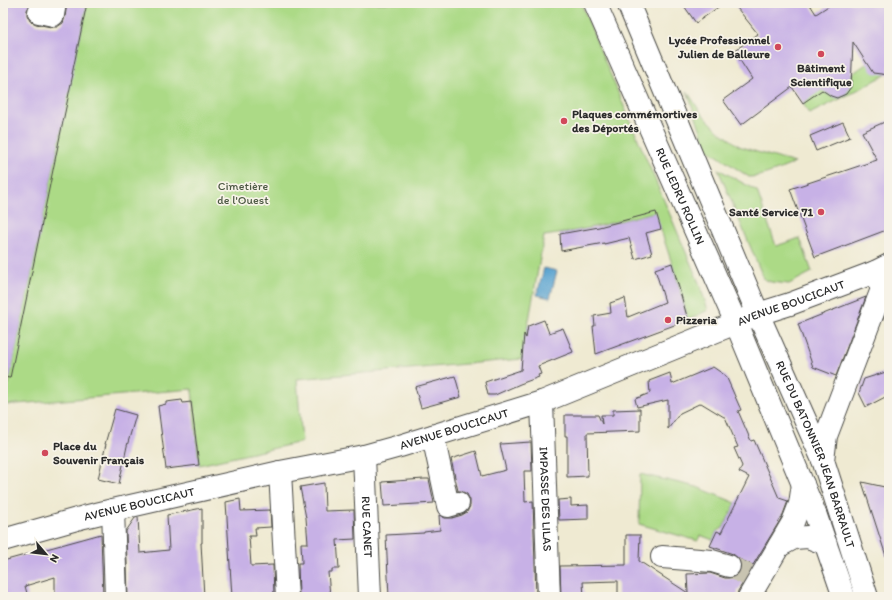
<svg xmlns="http://www.w3.org/2000/svg" width="892" height="600" font-family="Itim,sans-serif">
<rect width="100%" height="100%" fill="#f7f3e8"/>
<filter id="ink" filterUnits="userSpaceOnUse"><feTurbulence type="fractalNoise" baseFrequency=".025" numOctaves="2"/><feDisplacementMap in="SourceGraphic" scale="8" xChannelSelector="R" yChannelSelector="G"/><feConvolveMatrix kernelMatrix="1 2 1 2 8 2 1 2 1" color-interpolation-filters="sRGB"/></filter>
<filter id="wash" filterUnits="userSpaceOnUse"><feTurbulence type="fractalNoise" baseFrequency=".012" numOctaves="4" result="noise"/><feDisplacementMap in="SourceGraphic" scale="16" xChannelSelector="R" yChannelSelector="G"/><feGaussianBlur stdDeviation="0.9" result="paint"/><feColorMatrix in="noise" values="0 0 0 0 0 0 0 0 0 0 0 0 0 0 0 0 0 1.4 0 .05"/><feComposite in="paint" operator="in"/></filter>
<g filter="url(#wash)">
<rect width="100%" height="100%" fill="#efead2"/>
<g fill="#acda86" stroke="#6c8258">
<path d="M 87,3 L 581,3 L 598,45 L 699,283 L 708,310 L 688,320 L 678,282 L 655,212 C 619,221 582,231 544,236 L 522,359 L 297,379 L 302,442 L 199,465 L 192,389 L 5,405 L 13,362 L 60,136 L 73,67 Z"/>
<path d="M 876,57 L 889,73 L 850,94 L 809,114 L 803,103 L 822,89 C 832,97 834,100 846,94 L 849,76 Z"/>
<path d="M 687,91 L 701,113 L 719,131 L 739,146 L 757,152 L 795,163 C 782,168 763,177 749,177 L 707,149 Z"/>
<path d="M 718,169 L 757,191 L 776,246 L 800,238 L 812,272 L 789,284 L 771,282 L 764,279 L 760,270 Z"/>
<path d="M 640,474 L 697,487 L 736,503 L 723,528 L 717,531 L 713,540 L 700,535 L 698,541 L 639,524 Z"/>
</g>
<path fill="#58a3d0" stroke="#42677e" d="M 544,268 L 557,271 L 550,298 L 537,295 Z"/>
<g id="blocks">
<g fill="#c7b1e6">
<path d="M 3,3 L 31,3 L 27,10 L 27,15 L 30,21 L 36,24 L 51,27 L 57,27 L 63,23 L 65,17 L 67,3 L 87,3 L 72,74 L 73,74 L 60,136 L 10,378 L 3,377 Z"/>
<path d="M 682,3 L 724,3 L 696,23 Z"/>
<path d="M 733,3 L 809,3 L 816,14 L 833,3 L 889,3 L 889,75 L 873,73 L 853,42 L 851,87 L 846,94 L 837,98 L 831,96 L 822,90 L 803,103 L 792,87 L 741,125 L 723,100 L 752,79 L 734,51 L 758,34 Z"/>
<path d="M 889,120 L 889,229 L 815,257 L 790,189 L 877,160 L 862,132 Z"/>
<path d="M 843,122 L 850,137 L 816,151 L 810,136 Z"/>
<path d="M 656,212 L 661,229 L 646,233 L 652,254 L 635,259 L 629,238 L 604,244 L 604,243 L 561,251 L 560,234 L 599,227 Z"/>
<path d="M 672,263 L 688,320 L 596,354 L 593,326 L 595,326 L 594,316 L 611,313 L 610,303 L 625,298 L 628,317 L 665,302 L 655,269 Z"/>
<path d="M 866,297 L 836,376 L 813,367 L 798,324 Z"/>
<path d="M 544,320 L 549,333 L 563,328 L 573,352 L 538,366 L 541,374 L 538,375 L 539,377 L 520,384 L 495,395 L 488,395 L 485,382 L 521,370 L 524,334 L 526,338 L 528,326 Z"/>
<path d="M 713,367 L 726,376 L 741,410 L 738,411 L 751,441 L 754,440 L 779,498 L 788,501 L 782,517 L 753,565 L 739,559 L 733,554 L 710,546 L 717,531 L 721,533 L 749,477 L 739,472 L 742,466 L 734,448 L 738,447 L 725,417 L 724,417 L 701,403 L 680,413 L 668,429 L 668,400 L 637,407 L 635,399 L 650,393 L 649,381 L 670,373 L 672,384 Z"/>
<path d="M 889,371 L 889,395 L 866,407 L 859,393 L 864,379 Z"/>
<path d="M 455,376 L 461,397 L 421,408 L 415,387 Z"/>
<path d="M 182,400 L 183,403 L 191,402 L 199,465 L 166,469 L 158,406 L 166,404 L 166,402 Z"/>
<path d="M 115,409 L 136,415 L 127,446 L 119,484 L 98,479 L 106,444 L 105,444 Z"/>
<path d="M 640,409 L 640,431 L 587,433 L 588,476 L 567,477 L 567,436 L 565,436 L 565,415 L 598,415 L 602,424 L 601,415 L 613,415 L 613,410 Z"/>
<path d="M 531,442 L 532,471 L 524,471 L 525,502 L 533,501 L 536,597 L 389,597 L 386,535 L 424,533 L 424,532 L 440,530 L 439,515 L 445,518 L 452,518 L 462,515 L 467,512 L 470,506 L 470,500 L 467,494 L 461,491 L 458,491 L 451,459 L 476,451 L 482,476 L 506,470 L 500,444 Z"/>
<path d="M 424,479 L 429,479 L 434,503 L 384,506 L 382,482 Z"/>
<path d="M 862,482 L 889,488 L 889,556 L 886,556 Z"/>
<path d="M 324,483 L 325,511 L 354,510 L 355,539 L 337,540 L 339,569 L 332,569 L 332,572 L 328,572 L 330,597 L 299,597 L 298,563 L 302,563 L 301,543 L 308,543 L 306,518 L 300,487 Z"/>
<path d="M 240,499 L 241,511 L 270,510 L 271,527 L 255,528 L 256,536 L 249,536 L 251,566 L 273,565 L 274,597 L 232,597 L 226,502 Z"/>
<path d="M 571,499 L 571,506 L 588,505 L 588,519 L 559,520 L 558,500 Z"/>
<path d="M 202,508 L 202,543 L 201,543 L 204,597 L 128,597 L 126,531 L 135,518 L 138,517 L 140,553 L 169,550 L 167,515 Z"/>
<path d="M 101,534 L 103,597 L 55,597 L 55,577 L 25,586 L 28,597 L 3,597 L 3,561 Z"/>
<path d="M 626,535 L 640,535 L 639,561 L 688,593 L 687,574 L 710,573 L 725,578 L 732,578 L 737,575 L 740,571 L 750,571 L 738,591 L 737,597 L 618,597 L 618,581 L 583,582 L 584,597 L 561,597 L 560,566 L 626,565 Z"/>
</g>
</g>
</g>
<g filter="url(#ink)">
<use href="#blocks" fill-opacity="0" stroke="#484844" stroke-width="1"/>
<g fill="none" stroke-linecap="round" stroke-linejoin="round">
<path stroke="#c8c4b1" stroke-width="22" stroke-dasharray="22 11" stroke-linecap="butt" d="M 729,566 L 752,577"/>
<g stroke="#484844" stroke-width="24">
<g id="minor">
<path d="M 39,12 L 53,15 L 55,3"/>
<path id="s1" d="M 542,402 L 549,597"/>
<path d="M 433,436 L 448,506 L 458,503"/>
<path id="s2" d="M 364,456 L 370,597"/>
<path d="M 823,460 L 826,436 L 882,289 L 875,272"/>
<path d="M 280,472 L 287,597"/>
<path d="M 113,510 L 116,597"/>
<path d="M 779,546 L 794,538 L 808,537 L 826,544"/>
<path d="M 662,557 L 712,561 L 729,566"/>
<path d="M 749,597 L 793,522 L 800,504 L 803,484"/>
</g>
</g>
<g stroke="#484844" stroke-width="24">
<g id="major">
<path id="s3" d="M 595,3 L 736,323 L 816,516 L 844,597"/>
<path id="s4" d="M 628,3 L 758,314 L 823,460 L 867,597"/>
<path id="s5" d="M 3,540 L 84,517 L 113,510 L 280,472 L 364,456 L 400,446 L 542,402 L 758,314 L 790,304 L 875,272 L 889,265"/>
</g>
</g>
<use href="#minor" stroke="#fff" stroke-width="22"/>
<use href="#major" stroke="#fff" stroke-width="22"/>
</g>
</g>
<g fill="#d1495b" stroke="#f7f3e8" stroke-width="1.5">
<circle cx="778" cy="47" r="4"/>
<circle cx="821" cy="54" r="4"/>
<circle cx="564" cy="121" r="4"/>
<circle cx="821" cy="212" r="4"/>
<circle cx="668" cy="320" r="4"/>
<circle cx="45" cy="453" r="4"/>
</g>
<g text-anchor="middle" stroke-width="3.5" stroke-linejoin="round" paint-order="stroke">
<g font-size="12" font-weight="bold" fill="#2b2b2b" stroke="#f7f3e8" text-anchor="start">
<text x="770" y="44" text-anchor="end">Lycée Professionnel<tspan x="770" dy="14">Julien de Balleure</tspan></text>
<text x="821" y="72" text-anchor="middle">Bâtiment<tspan x="821" dy="14">Scientifique</tspan></text>
<text x="572" y="118">Plaques commémortives<tspan x="572" dy="14">des Déportés</tspan></text>
<text x="813" y="216" text-anchor="end">Santé Service 71</text>
<text x="676" y="324">Pizzeria</text>
<text x="53" y="450">Place du<tspan x="53" dy="14">Souvenir Français</tspan></text>
</g>
<g font-size="12" fill="#4b5742" stroke="#f7f3e8">
<text x="243" y="190">Cimetière<tspan x="243" dy="14">de l'Ouest</tspan></text>
</g>
<g font-size="12" fill="#2b2b2b" stroke="#f7f3e8">
<text dy="4" stroke="none"><textPath href="#s3" startOffset="211">RUE LEDRU ROLLIN</textPath></text>
<text dy="4" stroke="none"><textPath href="#s5" startOffset="825">AVENUE BOUCICAUT</textPath></text>
<text dy="4" stroke="none"><textPath href="#s5" startOffset="465">AVENUE BOUCICAUT</textPath></text>
<text dy="4" stroke="none"><textPath href="#s4" startOffset="489">RUE DU BATONNIER JEAN BARRAULT</textPath></text>
<text dy="4" stroke="none"><textPath href="#s1" startOffset="97">IMPASSE DES LILAS</textPath></text>
<text dy="4" stroke="none"><textPath href="#s5" startOffset="141">AVENUE BOUCICAUT</textPath></text>
<text dy="4" stroke="none"><textPath href="#s2" startOffset="71">RUE CANET</textPath></text>
</g>
</g>
<rect width="892" height="600" fill="none" stroke="#f7f3e8" stroke-width="16"/>
<g transform="translate(46 554) rotate(118)" stroke="#f7f3e8" stroke-width="3" paint-order="stroke">
<path d="M0-3L7 15L0 10L-7 15Z" fill="#2b2b2b"/>
<text y="-6" font-size="11" font-weight="bold" text-anchor="middle" fill="#2b2b2b">N</text>
</g>
</svg>
